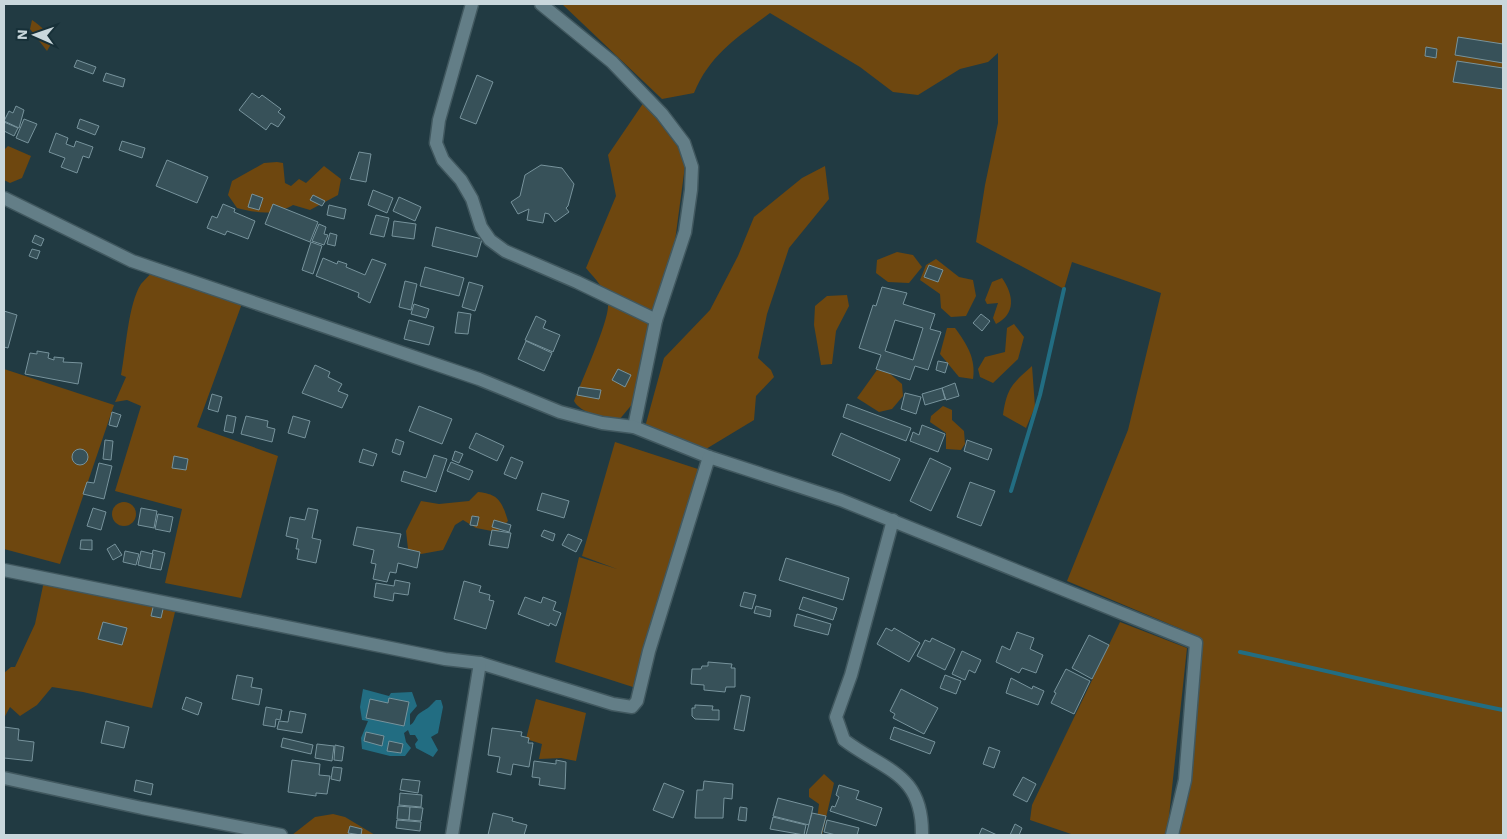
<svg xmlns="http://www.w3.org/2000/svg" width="1507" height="839" font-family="'Work Sans',sans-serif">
<rect width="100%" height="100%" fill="#213a42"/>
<g fill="#6e470f">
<path d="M 562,4 L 1503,4 L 1503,835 L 1179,835 L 1186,804 L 1200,637 L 1067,581 L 1128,430 L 1161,293 L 1072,262 L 1064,289 L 976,242 L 985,185 L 998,123 L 998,53 L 988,62 L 960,69 L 918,95 L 893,92 L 860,67 L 770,13 C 738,37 710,54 694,93 L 662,99 Z"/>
<path d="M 32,20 C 42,27 48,32 51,44 L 47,51 L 30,29 Z"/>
<path d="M 644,102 L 678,147 L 685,166 L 673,256 L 634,402 L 619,420 C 606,419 580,413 574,401 C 581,382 609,321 608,305 C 607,290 595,279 586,268 L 616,196 L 608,155 Z"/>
<path d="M 8,146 L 31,156 L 22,178 L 10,183 L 4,180 L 4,150 Z"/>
<path d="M 277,162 L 283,163 L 285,183 L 291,186 L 299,179 L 306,183 L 324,166 L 341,179 L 338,195 L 310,210 L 293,205 C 274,216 257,213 237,208 L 228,195 L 232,181 L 264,163 Z"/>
<path d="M 825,166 L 829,199 L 789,248 L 767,314 L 758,358 L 771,370 L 774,377 L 756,396 L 754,420 L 706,449 L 660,438 L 645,427 L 664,358 L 710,310 L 738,256 L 754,217 L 802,178 Z"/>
<path d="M 897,252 L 913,255 L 922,267 L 909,283 L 888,282 L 876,273 L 877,260 Z"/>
<path d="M 936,259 L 959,277 L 973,280 L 976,296 L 966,316 L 951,317 L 941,308 L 940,294 L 920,280 L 926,265 Z"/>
<path d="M 157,267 L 244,298 L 197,427 L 278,456 L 241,598 L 165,583 L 182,509 L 115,491 L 141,406 L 127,400 L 115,402 L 126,377 L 121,375 C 126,350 128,304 141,284 C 146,278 152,273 157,267 Z"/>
<path d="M 1002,278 C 1014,295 1016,314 996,324 L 993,318 L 998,303 L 987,304 L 985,300 L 992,282 Z"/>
<path d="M 847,295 L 849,306 L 836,331 L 832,364 L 821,365 L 814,325 L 815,306 L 827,296 Z"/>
<path d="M 1014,324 L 1024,337 L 1018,359 L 993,383 L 980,377 L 978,369 L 985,357 L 1005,352 L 1007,328 Z"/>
<path d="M 947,328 L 955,328 C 967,344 976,359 973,379 L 959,377 L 940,354 Z"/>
<path d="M 1032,366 L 1035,407 L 1026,428 L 1003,415 C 1007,388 1012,384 1032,366 Z"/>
<path d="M 4,369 L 114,405 L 60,564 L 4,549 Z"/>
<path d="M 877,370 L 889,373 L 902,384 L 903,396 L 892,409 L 879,412 L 857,398 Z"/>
<path d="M 943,406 L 952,410 L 952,420 L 964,431 L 965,444 L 961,450 L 946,449 L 946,433 L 930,422 L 931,416 Z"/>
<path d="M 615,442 L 701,470 L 636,688 L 555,662 L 579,557 L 617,569 L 582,556 Z"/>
<path d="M 478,492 C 499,494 502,502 508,521 L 497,532 L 476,528 L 463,520 L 455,525 L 443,550 L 421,554 L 408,549 L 406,531 L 421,501 L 439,504 L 469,501 Z"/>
<circle cx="124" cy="514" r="12"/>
<path d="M 44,581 L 175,612 L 152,708 L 83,692 L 52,687 L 37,705 L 20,716 L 10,707 L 4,718 L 4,673 L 11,667 L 15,667 L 35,624 Z"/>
<path d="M 1120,622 L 1187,648 L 1167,835 L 1074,835 L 1030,820 L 1032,805 Z"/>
<path d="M 536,699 L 586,713 L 576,761 L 561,758 L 539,759 L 542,744 L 526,739 Z"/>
<path d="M 824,774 L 834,783 L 822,835 L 815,835 L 819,804 L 809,797 L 809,789 Z"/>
<path d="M 333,814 L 345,817 L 375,835 L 292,835 L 315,817 Z"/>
</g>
<path fill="#226d82" d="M 363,689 L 389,696 L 391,693 L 412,692 L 417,706 L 410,714 L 410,725 C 415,723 415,716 420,713 C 431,706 427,709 436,700 L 441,700 L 443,707 L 438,733 L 431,737 L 438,750 L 433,757 L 416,748 L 415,744 L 418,740 L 415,735 L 410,735 L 408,730 L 404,733 L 406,742 L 411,748 L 405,756 L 390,756 L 362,749 L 361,738 L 368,721 L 362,720 L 360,707 Z"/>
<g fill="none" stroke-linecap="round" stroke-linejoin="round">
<g stroke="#226d82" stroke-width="4">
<path d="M 1011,491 L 1040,395 L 1064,289"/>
<path d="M 1240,652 C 1328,671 1415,692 1503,710"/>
</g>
</g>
<g fill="#375159" stroke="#77939c" fill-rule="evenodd">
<path d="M 1458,37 L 1503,44 L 1503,63 L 1455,55 Z"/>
<path d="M 1426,47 L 1437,49 L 1436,58 L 1425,56 Z"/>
<path d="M 77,60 L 96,67 L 93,74 L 74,67 Z"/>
<path d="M 1457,61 L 1503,68 L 1503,89 L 1453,82 Z"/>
<path d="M 106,73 L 125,79 L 123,87 L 103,81 Z"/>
<path d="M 477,75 L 493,82 L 476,124 L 460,118 Z"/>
<path d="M 252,93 L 259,98 L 262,95 L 281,109 L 278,112 L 285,117 L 278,127 L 271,123 L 266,130 L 239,110 Z"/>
<path d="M 16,106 L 24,110 L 19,128 L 4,121 L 9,111 L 13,113 Z"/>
<path d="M 24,119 L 37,124 L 28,143 L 16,138 Z"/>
<path d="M 80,119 L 99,126 L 95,135 L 77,128 Z"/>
<path d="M 4,122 L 18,128 L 14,136 L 4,131 Z"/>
<path d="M 56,133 L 68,138 L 66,144 L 74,147 L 76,141 L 93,147 L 89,158 L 83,156 L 77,173 L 61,167 L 65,158 L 49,152 Z"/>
<path d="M 122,141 L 145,148 L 142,158 L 119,150 Z"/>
<path d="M 359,152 L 371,154 L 366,182 L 350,179 Z"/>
<path d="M 167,160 L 208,177 L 197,203 L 156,186 Z"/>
<path d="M 541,165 L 562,168 L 574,184 L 568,206 L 566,208 L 569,212 L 555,222 L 549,214 L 545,213 L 543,223 L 527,220 L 529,209 L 518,214 L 511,202 L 520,196 L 525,175 Z"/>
<path d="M 373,190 L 393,198 L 387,213 L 368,205 Z"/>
<path d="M 252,194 L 263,198 L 259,210 L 248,207 Z"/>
<path d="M 313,195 L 325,201 L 322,206 L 310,200 Z"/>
<path d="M 399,197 L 421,207 L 415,221 L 393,211 Z"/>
<path d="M 223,204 L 235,209 L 234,212 L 255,221 L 248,239 L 227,231 L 225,235 L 207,228 L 212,216 L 217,218 Z"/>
<path d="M 273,204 L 318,222 L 310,242 L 265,224 Z"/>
<path d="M 329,205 L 346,209 L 344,219 L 327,215 Z"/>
<path d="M 376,215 L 389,218 L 384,237 L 370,234 Z"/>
<path d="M 394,221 L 416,224 L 414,239 L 392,236 Z"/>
<path d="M 319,224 L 326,227 L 324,234 L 328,235 L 324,245 L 312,241 Z"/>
<path d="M 436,227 L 482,239 L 477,257 L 432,246 Z"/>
<path d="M 330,233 L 337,235 L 335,246 L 327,244 Z"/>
<path d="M 35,235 L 44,239 L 41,246 L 32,242 Z"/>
<path d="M 311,242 L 322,246 L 313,274 L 302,270 Z"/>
<path d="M 32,249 L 40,251 L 37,259 L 29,256 Z"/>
<path d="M 323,258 L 337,264 L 338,261 L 347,264 L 346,267 L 365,275 L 372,259 L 386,264 L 370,303 L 358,297 L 359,293 L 316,276 Z"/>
<path d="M 929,265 L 943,270 L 938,282 L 924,277 Z"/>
<path d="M 425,267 L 464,278 L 459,296 L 420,286 Z"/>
<path d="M 405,281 L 417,284 L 411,310 L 399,307 Z"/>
<path d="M 469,282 L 483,286 L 475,311 L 462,307 Z"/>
<path d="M 882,287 L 907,293 L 903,304 L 935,314 L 930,329 L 941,332 L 928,370 L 915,366 L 910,380 L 876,369 L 881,355 L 859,348 L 873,305 L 876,306 ZM 895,320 L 923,328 L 913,360 L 885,351 Z"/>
<path d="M 414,304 L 429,309 L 426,318 L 411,314 Z"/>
<path d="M 4,311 L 17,315 L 8,348 L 4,347 Z"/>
<path d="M 458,312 L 471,314 L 468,334 L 455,333 Z"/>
<path d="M 981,314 L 990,321 L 982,331 L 973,323 Z"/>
<path d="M 536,316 L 546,321 L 543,328 L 560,335 L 553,352 L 525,340 Z"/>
<path d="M 409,320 L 434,327 L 429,345 L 404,339 Z"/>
<path d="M 526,341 L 552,353 L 544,371 L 518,359 Z"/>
<path d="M 37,351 L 49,353 L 48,358 L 54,360 L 54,357 L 64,358 L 63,362 L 82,363 L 78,384 L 25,374 L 30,353 L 37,354 Z"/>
<path d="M 938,361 L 948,363 L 945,373 L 936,370 Z"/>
<path d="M 315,365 L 330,372 L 328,377 L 342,384 L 338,391 L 348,395 L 342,408 L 302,393 Z"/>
<path d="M 618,369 L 631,375 L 625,387 L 612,380 Z"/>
<path d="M 955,383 L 959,396 L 946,400 L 942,388 Z"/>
<path d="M 579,387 L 601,390 L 599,399 L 577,395 Z"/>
<path d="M 942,388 L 945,399 L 925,405 L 922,394 Z"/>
<path d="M 905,393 L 921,397 L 916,414 L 901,409 Z"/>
<path d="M 212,394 L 222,397 L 218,412 L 208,409 Z"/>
<path d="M 847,404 L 911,428 L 906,441 L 843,417 Z"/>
<path d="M 419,406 L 452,419 L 442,444 L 409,431 Z"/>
<path d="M 112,412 L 121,415 L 117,427 L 109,425 Z"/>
<path d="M 227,415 L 236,417 L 233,433 L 224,431 Z"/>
<path d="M 246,416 L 268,421 L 267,427 L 275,429 L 272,442 L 241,434 Z"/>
<path d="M 293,416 L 310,421 L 305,438 L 288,433 Z"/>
<path d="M 922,425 L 945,434 L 938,452 L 910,441 L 913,432 L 919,435 Z"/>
<path d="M 476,433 L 504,446 L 497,461 L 469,448 Z"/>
<path d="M 841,433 L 900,459 L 890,481 L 832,455 Z"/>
<path d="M 396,439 L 404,442 L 400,455 L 392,452 Z"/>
<path d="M 105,440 L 113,441 L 111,460 L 103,459 Z"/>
<path d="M 967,440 L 992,449 L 988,460 L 964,451 Z"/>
<path d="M 363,449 L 377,454 L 373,466 L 359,462 Z"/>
<circle cx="80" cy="457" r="8"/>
<path d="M 455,451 L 463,454 L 459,463 L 452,460 Z"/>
<path d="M 434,455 L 447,459 L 436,492 L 401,481 L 404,471 L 426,478 Z"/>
<path d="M 174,456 L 188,459 L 186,470 L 172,468 Z"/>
<path d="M 511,457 L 523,462 L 516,479 L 504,474 Z"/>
<path d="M 930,458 L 951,468 L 931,511 L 910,501 Z"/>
<path d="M 451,462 L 473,471 L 469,480 L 447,471 Z"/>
<path d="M 99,463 L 112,466 L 104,499 L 83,494 L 87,482 L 94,483 Z"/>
<path d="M 970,482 L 995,491 L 981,526 L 957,517 Z"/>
<path d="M 542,493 L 569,501 L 564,518 L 537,510 Z"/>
<path d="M 93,508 L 106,512 L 101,530 L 87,526 Z"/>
<path d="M 141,508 L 157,511 L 154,528 L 138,525 Z"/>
<path d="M 308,508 L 318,510 L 312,538 L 321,540 L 316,563 L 297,559 L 299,549 L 296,549 L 298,539 L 286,536 L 290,517 L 305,520 Z"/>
<path d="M 158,514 L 173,517 L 170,532 L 155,529 Z"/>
<path d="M 472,516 L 479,517 L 477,526 L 470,525 Z"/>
<path d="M 494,520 L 511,525 L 509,532 L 492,527 Z"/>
<path d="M 357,527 L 401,534 L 398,547 L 420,552 L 417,568 L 398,563 L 396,573 L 390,572 L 387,582 L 373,579 L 376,564 L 371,563 L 374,550 L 353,545 Z"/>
<path d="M 492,530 L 511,533 L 508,548 L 489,545 Z"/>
<path d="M 544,530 L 555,534 L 553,541 L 541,536 Z"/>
<path d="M 568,534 L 582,540 L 576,552 L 562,545 Z"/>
<path d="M 81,540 L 92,540 L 92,550 L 80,549 Z"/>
<path d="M 115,544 L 122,555 L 113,560 L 107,549 Z"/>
<path d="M 153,550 L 165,553 L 161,570 L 150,568 Z"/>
<path d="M 125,551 L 139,554 L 136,565 L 123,562 Z"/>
<path d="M 141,551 L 153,554 L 150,568 L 138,565 Z"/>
<path d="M 786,558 L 849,578 L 843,600 L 779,580 Z"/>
<path d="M 395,580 L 410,583 L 408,595 L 394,593 L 393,601 L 374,597 L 376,583 L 394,586 Z"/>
<path d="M 464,581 L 481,586 L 479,592 L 490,595 L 489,600 L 494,601 L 486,629 L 454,619 Z"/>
<path d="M 744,592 L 756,595 L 752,609 L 740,606 Z"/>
<path d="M 525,597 L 541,603 L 543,597 L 556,602 L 553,610 L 561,613 L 556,626 L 550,623 L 549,626 L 518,614 Z"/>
<path d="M 803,597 L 837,608 L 833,620 L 799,609 Z"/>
<path d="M 154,603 L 164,605 L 161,618 L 151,616 Z"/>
<path d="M 756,606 L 771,610 L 770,617 L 754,613 Z"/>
<path d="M 797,614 L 831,624 L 828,635 L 794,626 Z"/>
<path d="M 103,622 L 127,628 L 122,645 L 98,639 Z"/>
<path d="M 886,628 L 892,631 L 894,628 L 920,643 L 909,662 L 877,644 Z"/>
<path d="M 1017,632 L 1034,638 L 1030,649 L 1043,655 L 1036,673 L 1022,668 L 1019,673 L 996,662 L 1002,646 L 1010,650 Z"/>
<path d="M 1089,635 L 1109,645 L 1092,679 L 1072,668 Z"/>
<path d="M 932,638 L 955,649 L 945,670 L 917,656 L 925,640 L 930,642 Z"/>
<path d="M 962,651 L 981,660 L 975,673 L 969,670 L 965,680 L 952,674 Z"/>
<path d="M 708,662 L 732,664 L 731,668 L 735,668 L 735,687 L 726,687 L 725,692 L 704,690 L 704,685 L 691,684 L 692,669 L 701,669 L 702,666 L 708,666 Z"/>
<path d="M 1066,669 L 1090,681 L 1074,714 L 1051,703 L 1056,693 L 1054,692 Z"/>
<path d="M 237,675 L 253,678 L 251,687 L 262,689 L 259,705 L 232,699 Z"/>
<path d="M 945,675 L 961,681 L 956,694 L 940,688 Z"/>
<path d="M 1011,678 L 1032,689 L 1033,686 L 1044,691 L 1038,705 L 1006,693 Z"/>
<path d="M 901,689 L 938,708 L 924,734 L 893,718 L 895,714 L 890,711 Z"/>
<path d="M 741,695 L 750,697 L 744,731 L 734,729 Z"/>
<path d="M 186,697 L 202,703 L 198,715 L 182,709 Z"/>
<path d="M 389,698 L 409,702 L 404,726 L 366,718 L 370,699 L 388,703 Z"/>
<path d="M 695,705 L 713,706 L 712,710 L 719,710 L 719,720 L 695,719 L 692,716 L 692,708 L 695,708 Z"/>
<path d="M 266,707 L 282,710 L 280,720 L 276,719 L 275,727 L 263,725 Z"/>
<path d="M 290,711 L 306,714 L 302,733 L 277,729 L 279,721 L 288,722 Z"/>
<path d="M 106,721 L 129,727 L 124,748 L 101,743 Z"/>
<path d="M 4,727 L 19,729 L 18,740 L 34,742 L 32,761 L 4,758 Z"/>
<path d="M 894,727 L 935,742 L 930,754 L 890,739 Z"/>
<path d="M 492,728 L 522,732 L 521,736 L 529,738 L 528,743 L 533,743 L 529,767 L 513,764 L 511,775 L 497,772 L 500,757 L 488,755 Z"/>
<path d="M 366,732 L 384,736 L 382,746 L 364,741 Z"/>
<path d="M 283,738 L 313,745 L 311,754 L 281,747 Z"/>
<path d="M 389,741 L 403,744 L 401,753 L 387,751 Z"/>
<path d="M 317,744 L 334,746 L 332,761 L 315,758 Z"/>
<path d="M 335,745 L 344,747 L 342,761 L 334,760 Z"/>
<path d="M 989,747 L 1000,751 L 994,768 L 983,764 Z"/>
<path d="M 292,760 L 320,764 L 319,775 L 330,776 L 327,794 L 316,793 L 316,796 L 288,792 Z"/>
<path d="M 556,760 L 566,762 L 565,789 L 539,785 L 540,778 L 532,777 L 534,761 L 556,764 Z"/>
<path d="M 333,767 L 342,768 L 340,781 L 331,779 Z"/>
<path d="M 1023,777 L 1036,784 L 1027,802 L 1013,795 Z"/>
<path d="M 402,779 L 420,781 L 418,793 L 400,790 Z"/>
<path d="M 136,780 L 153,784 L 151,795 L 134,791 Z"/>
<path d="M 704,781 L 733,784 L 732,799 L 724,798 L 723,818 L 695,818 L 697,790 L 703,790 Z"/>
<path d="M 664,783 L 684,791 L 673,818 L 653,810 Z"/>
<path d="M 839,785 L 859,791 L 856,799 L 882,808 L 876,826 L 830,811 L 832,806 L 835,807 L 839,797 L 836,795 Z"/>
<path d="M 400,793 L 422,795 L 421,807 L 399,805 Z"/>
<path d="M 778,798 L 813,807 L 809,825 L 773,816 Z"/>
<path d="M 398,806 L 410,807 L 409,820 L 397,819 Z"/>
<path d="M 410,807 L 423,808 L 421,821 L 409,820 Z"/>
<path d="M 740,807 L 747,808 L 746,821 L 738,820 Z"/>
<path d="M 493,813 L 513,818 L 512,821 L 527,825 L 524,835 L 488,835 Z"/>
<path d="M 812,813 L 826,816 L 821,835 L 806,835 Z"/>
<path d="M 773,817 L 806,825 L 804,835 L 770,829 Z"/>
<path d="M 397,820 L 421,822 L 420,831 L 396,828 Z"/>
<path d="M 827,820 L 859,828 L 857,835 L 836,835 L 824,832 Z"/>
<path d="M 1015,824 L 1022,828 L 1019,835 L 1010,835 Z"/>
<path d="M 350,826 L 362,829 L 361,835 L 348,833 Z"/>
<path d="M 982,828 L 997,835 L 979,835 Z"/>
</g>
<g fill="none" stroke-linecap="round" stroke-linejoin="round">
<g stroke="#41585f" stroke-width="15">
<g id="minor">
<path d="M 472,4 L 439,120 L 436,143 L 443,160 L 461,180 L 472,199 L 481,227 L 490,240 L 505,251 L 577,282 L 656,320"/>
<path d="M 541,4 L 612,62 L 662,114 L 684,143 L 692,167 L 691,190 L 685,232 L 656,320 L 634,427"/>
<path d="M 4,198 L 132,261 L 479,379 L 560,412 L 602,423 L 634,427 L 709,457 L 841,500 L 1196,643 L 1185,780 L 1172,835"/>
<path d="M 893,520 L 851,675 L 836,717 L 844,740 C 885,771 923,773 922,835"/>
<path d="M 4,570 L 445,659 L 480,663 L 613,704 L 632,707 L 637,701 L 649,651 L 709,457"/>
<path d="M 4,778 L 142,808 L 281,835"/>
<path d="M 452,835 L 480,663"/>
</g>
</g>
<use href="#minor" stroke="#637e87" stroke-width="12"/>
</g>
<rect width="1507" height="839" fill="none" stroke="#c9d7dc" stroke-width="10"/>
<g transform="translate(35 35) rotate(272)" stroke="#173038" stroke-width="4" paint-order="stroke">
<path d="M0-4L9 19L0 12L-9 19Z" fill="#c9d7dc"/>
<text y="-8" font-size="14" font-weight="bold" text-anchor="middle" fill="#c9d7dc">N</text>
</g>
</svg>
